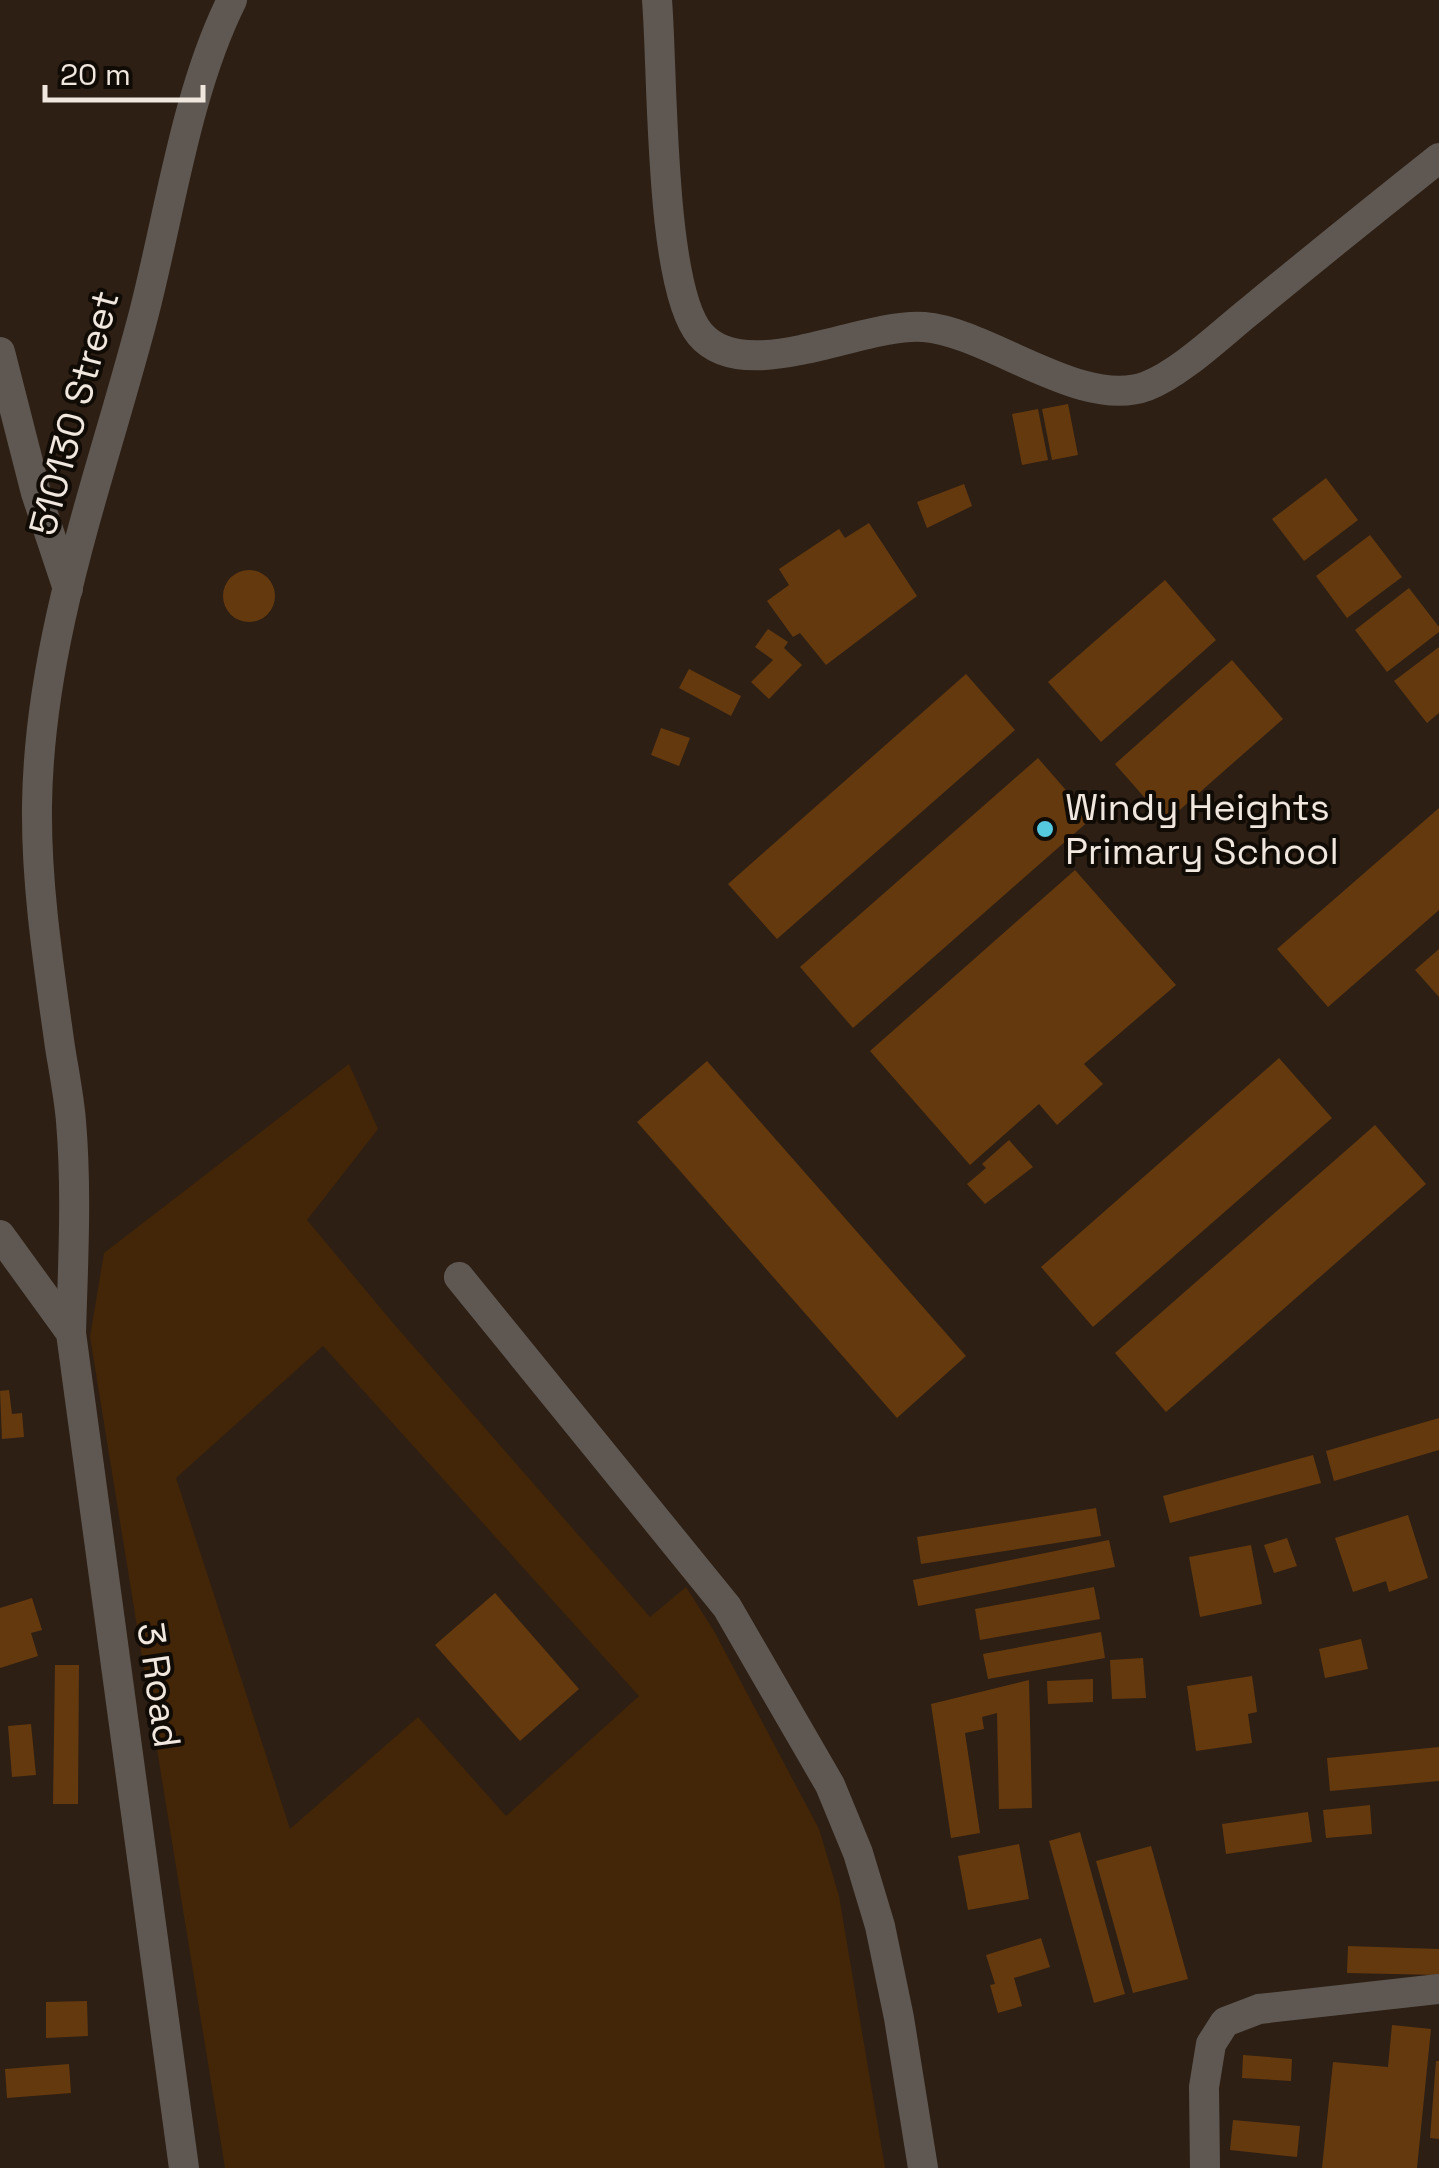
<svg xmlns="http://www.w3.org/2000/svg" width="1439" height="2168" font-family="'Space Grotesk',sans-serif">
<rect width="100%" height="100%" fill="#2d1f14"/>
<path fill="#432508" fill-rule="evenodd" d="M 349,1064 L 378,1129 L 307,1220 L 393,1323 L 650,1617 L 686,1587 L 714,1631 L 819,1829 L 839,1896 L 885,2168 L 225,2168 L 90,1337 L 104,1253 ZM 323,1346 L 639,1696 L 506,1816 L 418,1717 L 290,1829 L 176,1478 Z"/>
<g fill="#64390e">
<path d="M 1068,404 L 1078,455 L 1052,460 L 1042,409 Z"/>
<path d="M 1038,409 L 1048,460 L 1022,465 L 1012,414 Z"/>
<path d="M 1326,478 L 1358,520 L 1304,561 L 1272,519 Z"/>
<path d="M 964,484 L 972,506 L 927,528 L 917,502 Z"/>
<path d="M 869,523 L 917,596 L 826,665 L 800,633 L 793,637 L 767,601 L 789,585 L 779,569 L 839,529 L 845,538 Z"/>
<path d="M 1370,535 L 1402,577 L 1347,618 L 1316,576 Z"/>
<circle cx="249" cy="596" r="26"/>
<path d="M 1165,580 L 1216,640 L 1101,742 L 1048,682 Z"/>
<path d="M 1409,588 L 1439,627 L 1439,632 L 1387,672 L 1355,630 Z"/>
<path d="M 768,629 L 788,642 L 784,648 L 802,665 L 769,699 L 751,682 L 773,660 L 755,647 Z"/>
<path d="M 1439,647 L 1439,713 L 1427,723 L 1394,681 Z"/>
<path d="M 1232,660 L 1283,719 L 1166,822 L 1115,764 Z"/>
<path d="M 689,669 L 741,696 L 731,716 L 679,688 Z"/>
<path d="M 966,674 L 1015,730 L 777,939 L 728,884 Z"/>
<path d="M 661,728 L 690,738 L 679,766 L 651,755 Z"/>
<path d="M 1038,758 L 1091,819 L 853,1028 L 800,967 Z"/>
<path d="M 1439,808 L 1439,910 L 1328,1007 L 1277,949 Z"/>
<path d="M 1075,870 L 1176,985 L 1084,1064 L 1103,1084 L 1057,1125 L 1039,1104 L 970,1165 L 870,1051 Z"/>
<path d="M 1439,949 L 1439,997 L 1415,970 Z"/>
<path d="M 1279,1058 L 1332,1118 L 1093,1327 L 1041,1267 Z"/>
<path d="M 707,1061 L 966,1356 L 897,1418 L 637,1122 Z"/>
<path d="M 1375,1125 L 1426,1184 L 1166,1412 L 1115,1353 Z"/>
<path d="M 1009,1140 L 1033,1167 L 985,1204 L 967,1184 L 986,1168 L 982,1164 Z"/>
<path d="M 9,1390 L 12,1414 L 22,1413 L 24,1437 L 2,1439 L 0,1391 Z"/>
<path d="M 1439,1418 L 1439,1450 L 1334,1481 L 1326,1451 Z"/>
<path d="M 1313,1455 L 1321,1483 L 1170,1523 L 1163,1496 Z"/>
<path d="M 1096,1508 L 1101,1536 L 921,1564 L 917,1537 Z"/>
<path d="M 1408,1515 L 1428,1578 L 1389,1592 L 1386,1581 L 1353,1592 L 1335,1538 Z"/>
<path d="M 1287,1538 L 1297,1566 L 1274,1573 L 1264,1545 Z"/>
<path d="M 1109,1540 L 1115,1567 L 918,1606 L 913,1580 Z"/>
<path d="M 1251,1545 L 1262,1604 L 1200,1617 L 1189,1557 Z"/>
<path d="M 1094,1587 L 1100,1619 L 980,1640 L 975,1609 Z"/>
<path d="M 495,1593 L 579,1689 L 520,1741 L 435,1645 Z"/>
<path d="M 32,1598 L 42,1630 L 31,1633 L 38,1656 L 0,1668 L 0,1608 Z"/>
<path d="M 1101,1632 L 1105,1658 L 988,1679 L 983,1654 Z"/>
<path d="M 1361,1639 L 1368,1669 L 1325,1678 L 1319,1649 Z"/>
<path d="M 1143,1658 L 1146,1698 L 1112,1699 L 1110,1660 Z"/>
<path d="M 55,1665 L 79,1665 L 78,1804 L 53,1804 Z"/>
<path d="M 1252,1676 L 1257,1712 L 1248,1714 L 1252,1743 L 1196,1751 L 1187,1686 Z"/>
<path d="M 1093,1679 L 1093,1702 L 1048,1704 L 1047,1681 Z"/>
<path d="M 1029,1680 L 1032,1808 L 999,1809 L 997,1713 L 982,1717 L 984,1729 L 965,1733 L 980,1833 L 951,1838 L 931,1704 Z"/>
<path d="M 31,1724 L 36,1775 L 12,1777 L 8,1726 Z"/>
<path d="M 1439,1747 L 1439,1781 L 1330,1791 L 1327,1758 Z"/>
<path d="M 1370,1805 L 1372,1834 L 1326,1838 L 1323,1810 Z"/>
<path d="M 1308,1812 L 1312,1842 L 1226,1854 L 1222,1824 Z"/>
<path d="M 1080,1832 L 1125,1994 L 1094,2003 L 1049,1841 Z"/>
<path d="M 1019,1844 L 1029,1899 L 968,1910 L 958,1856 Z"/>
<path d="M 1151,1846 L 1188,1979 L 1133,1993 L 1096,1861 Z"/>
<path d="M 1041,1938 L 1050,1967 L 1014,1978 L 1022,2006 L 998,2013 L 990,1985 L 995,1984 L 986,1955 Z"/>
<path d="M 1348,1946 L 1439,1949 L 1439,1975 L 1347,1973 Z"/>
<path d="M 87,2001 L 88,2036 L 46,2038 L 46,2002 Z"/>
<path d="M 1392,2025 L 1431,2029 L 1417,2168 L 1322,2168 L 1333,2062 L 1388,2067 Z"/>
<path d="M 1243,2055 L 1292,2059 L 1291,2081 L 1242,2078 Z"/>
<path d="M 1436,2061 L 1439,2061 L 1439,2139 L 1430,2138 Z"/>
<path d="M 69,2064 L 71,2093 L 7,2098 L 5,2069 Z"/>
<path d="M 1233,2120 L 1300,2126 L 1297,2157 L 1230,2150 Z"/>
</g>
<g fill="none" stroke-linecap="round" stroke-linejoin="round">
<g stroke="#5f5852" stroke-width="30">
<path d="M 657,0 C 663,71 659,285 700,334 C 745,388 863,322 924,327 C 989,332 1082,411 1147,386 C 1181,373 1222,333 1251,310 C 1313,259 1376,208 1439,158"/>
<path d="M 0,352 L 36,493 L 68,589"/>
<path d="M 0,1235 L 71,1333 L 184,2168"/>
<path d="M 459,1277 L 727,1607 L 830,1785 L 858,1853 L 880,1926 L 899,2018 L 923,2168"/>
<path d="M 71,1333 C 73,1263 77,1192 71,1121 C 69,1097 64,1072 60,1047 C 49,968 36,886 37,806 C 39,636 102,475 144,313 C 170,212 186,92 232,0"/>
<path d="M 1205,2168 L 1204,2087 L 1211,2044 L 1225,2022 L 1259,2009 L 1439,1989"/>
</g>
</g>
<circle fill="#55cadf" stroke="#110b06" stroke-width="4" cx="1045" cy="829" r="10"/>
<g text-anchor="middle" stroke-width="8" stroke-linejoin="round" paint-order="stroke">
<g font-size="38" fill="#f0e7df" stroke="#110b06">
<text transform="translate(74 413) rotate(-75)" y="13">510130 Street</text>
<text transform="translate(159 1685) rotate(82)" y="13">3 Road</text>
</g>
<g font-size="38" fill="#f0e7df" stroke="#110b06" text-anchor="start">
<text x="1065" y="820">Windy Heights<tspan x="1065" dy="44">Primary School</tspan></text>
</g>
</g>
<path d="M45 85v15h158v-15" fill="none" stroke="#f0e7df" stroke-width="5"/>
<text x="60" y="85" font-size="30" fill="#f0e7df" stroke="#110b06" stroke-width="8" paint-order="stroke">20 m</text>
</svg>
